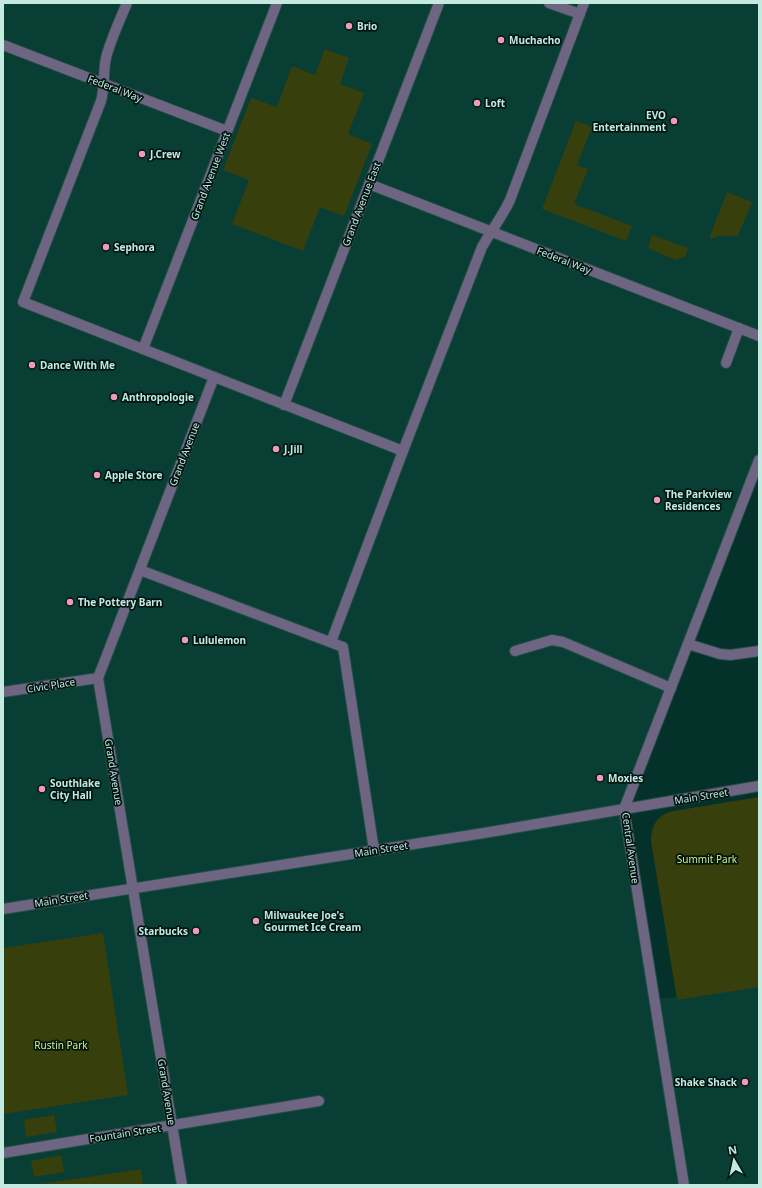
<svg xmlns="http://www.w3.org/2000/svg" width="762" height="1188" font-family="'Noto Sans',sans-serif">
<rect width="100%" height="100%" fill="#043129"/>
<path fill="#093e34" d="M 3,3 L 759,3 L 759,460 L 624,809 L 654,1000 L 759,984 L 759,1185 L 3,1185 Z"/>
<g fill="#373f0d">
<path d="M 325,49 L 349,58 L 340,84 L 364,93 L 348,134 L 372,144 L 344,216 L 320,207 L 303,251 L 232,224 L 249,180 L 223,170 L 251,98 L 277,107 L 292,66 L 315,75 Z"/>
<path d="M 576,121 L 592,127 L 577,165 L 588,169 L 574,204 L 632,226 L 626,241 L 542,209 Z"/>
<path d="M 727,192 L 752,202 L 738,236 L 718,236 L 711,239 L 710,236 Z"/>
<path d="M 652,235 L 688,248 L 686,256 L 675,260 L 648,248 Z"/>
<path d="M 759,797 L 759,987 L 677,1000 L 651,841 C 651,826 657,815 673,811 Z"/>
<path d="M 103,933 L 128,1095 L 3,1114 L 3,948 Z"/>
<path d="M 54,1115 L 57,1132 L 26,1137 L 24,1120 Z"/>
<path d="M 61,1155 L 64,1172 L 34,1177 L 31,1161 Z"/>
<path d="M 141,1169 L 143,1185 L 34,1185 Z"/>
</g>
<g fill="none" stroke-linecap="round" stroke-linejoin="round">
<g stroke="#234e46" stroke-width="12">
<g id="service">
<path d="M 726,363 L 739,328"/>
<path d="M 403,451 L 482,247 C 491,231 502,217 510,200 L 584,3"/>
</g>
</g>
<g stroke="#234e46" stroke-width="12">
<g id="minor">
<path d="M 127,3 C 120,20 110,41 106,58 C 103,72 105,87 101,101 L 23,302 L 403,451 L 331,642"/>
<path d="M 549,3 L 580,14"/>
<path d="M 3,45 L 227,131"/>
<path d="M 369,184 L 759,336"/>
<path d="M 143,349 L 277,3"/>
<path d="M 284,405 L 439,3"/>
<path d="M 140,570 L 343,647 L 374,850"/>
<path d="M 688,644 L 720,654 L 730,655 L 759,651"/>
<path d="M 515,651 L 552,640 L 563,642 L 671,688"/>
<path d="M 3,692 L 98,678"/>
<path d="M 3,909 L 484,833 L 759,786"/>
<path d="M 3,1153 L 319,1101"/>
<path d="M 182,1185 L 98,678 L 214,377"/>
<path d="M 684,1185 L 624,809 L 759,460"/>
</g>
</g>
<use href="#service" stroke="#6e6583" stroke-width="10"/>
<use href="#minor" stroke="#6e6583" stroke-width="10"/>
</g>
<g fill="#f09ab7" stroke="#001612" stroke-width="1.5">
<circle cx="349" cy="26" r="4"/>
<circle cx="501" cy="40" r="4"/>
<circle cx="477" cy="103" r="4"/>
<circle cx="674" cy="121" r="4"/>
<circle cx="142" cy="154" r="4"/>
<circle cx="106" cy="247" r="4"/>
<circle cx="32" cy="365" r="4"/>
<circle cx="114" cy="397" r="4"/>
<circle cx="276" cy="449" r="4"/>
<circle cx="97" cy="475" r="4"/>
<circle cx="657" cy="500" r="4"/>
<circle cx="70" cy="602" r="4"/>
<circle cx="185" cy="640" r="4"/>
<circle cx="600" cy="778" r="4"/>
<circle cx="42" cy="789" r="4"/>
<circle cx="256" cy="921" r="4"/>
<circle cx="196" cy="931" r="4"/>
<circle cx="745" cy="1082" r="4"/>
</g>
<g text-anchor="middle" stroke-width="3.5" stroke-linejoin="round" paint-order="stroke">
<g font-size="10" font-weight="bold" fill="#c4e9df" stroke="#001612" text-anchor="start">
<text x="357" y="30">Brio</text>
<text x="509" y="44">Muchacho</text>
<text x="485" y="107">Loft</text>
<text x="666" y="119" text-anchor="end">EVO<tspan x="666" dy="12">Entertainment</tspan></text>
<text x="150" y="158">J.Crew</text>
<text x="114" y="251">Sephora</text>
<text x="40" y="369">Dance With Me</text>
<text x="122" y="401">Anthropologie</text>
<text x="284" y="453">J.Jill</text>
<text x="105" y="479">Apple Store</text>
<text x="665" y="498">The Parkview<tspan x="665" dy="12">Residences</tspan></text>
<text x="78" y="606">The Pottery Barn</text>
<text x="193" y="644">Lululemon</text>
<text x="608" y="782">Moxies</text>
<text x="50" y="787">Southlake<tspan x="50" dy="12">City Hall</tspan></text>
<text x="264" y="919">Milwaukee Joe's<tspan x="264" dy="12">Gourmet Ice Cream</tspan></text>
<text x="188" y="935" text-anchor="end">Starbucks</text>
<text x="737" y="1086" text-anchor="end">Shake Shack</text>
</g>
<g font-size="10" fill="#c4e9df" stroke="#001612">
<text transform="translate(115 88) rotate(21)" y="4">Federal Way</text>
<text transform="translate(210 176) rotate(-69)" y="4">Grand Avenue West</text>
<text transform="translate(361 204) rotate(-69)" y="4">Grand Avenue East</text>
<text transform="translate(564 260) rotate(21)" y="4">Federal Way</text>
<text transform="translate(184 454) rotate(-69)" y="4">Grand Avenue</text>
<text transform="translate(51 685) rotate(-9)" y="4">Civic Place</text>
<text transform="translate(114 772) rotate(81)" y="4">Grand Avenue</text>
<text transform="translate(701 796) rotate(-9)" y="4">Main Street</text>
<text transform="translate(631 848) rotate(82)" y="4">Central Avenue</text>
<text transform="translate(381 849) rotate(-9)" y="4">Main Street</text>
<text transform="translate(61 899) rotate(-9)" y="4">Main Street</text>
<text transform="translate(167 1092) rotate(81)" y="4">Grand Avenue</text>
<text transform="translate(125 1133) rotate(-9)" y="4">Fountain Street</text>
</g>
<g font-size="10" fill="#d8ed7f" stroke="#001612">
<text x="707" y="863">Summit Park</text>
<text x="61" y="1049">Rustin Park</text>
</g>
</g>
<rect width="762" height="1188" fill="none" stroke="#c4e9df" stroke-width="8"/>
<g transform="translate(734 1160) rotate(351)" stroke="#001612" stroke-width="3" paint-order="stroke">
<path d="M0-3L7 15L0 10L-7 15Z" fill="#c4e9df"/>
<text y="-6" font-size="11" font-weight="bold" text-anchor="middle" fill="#c4e9df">N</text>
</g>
</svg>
